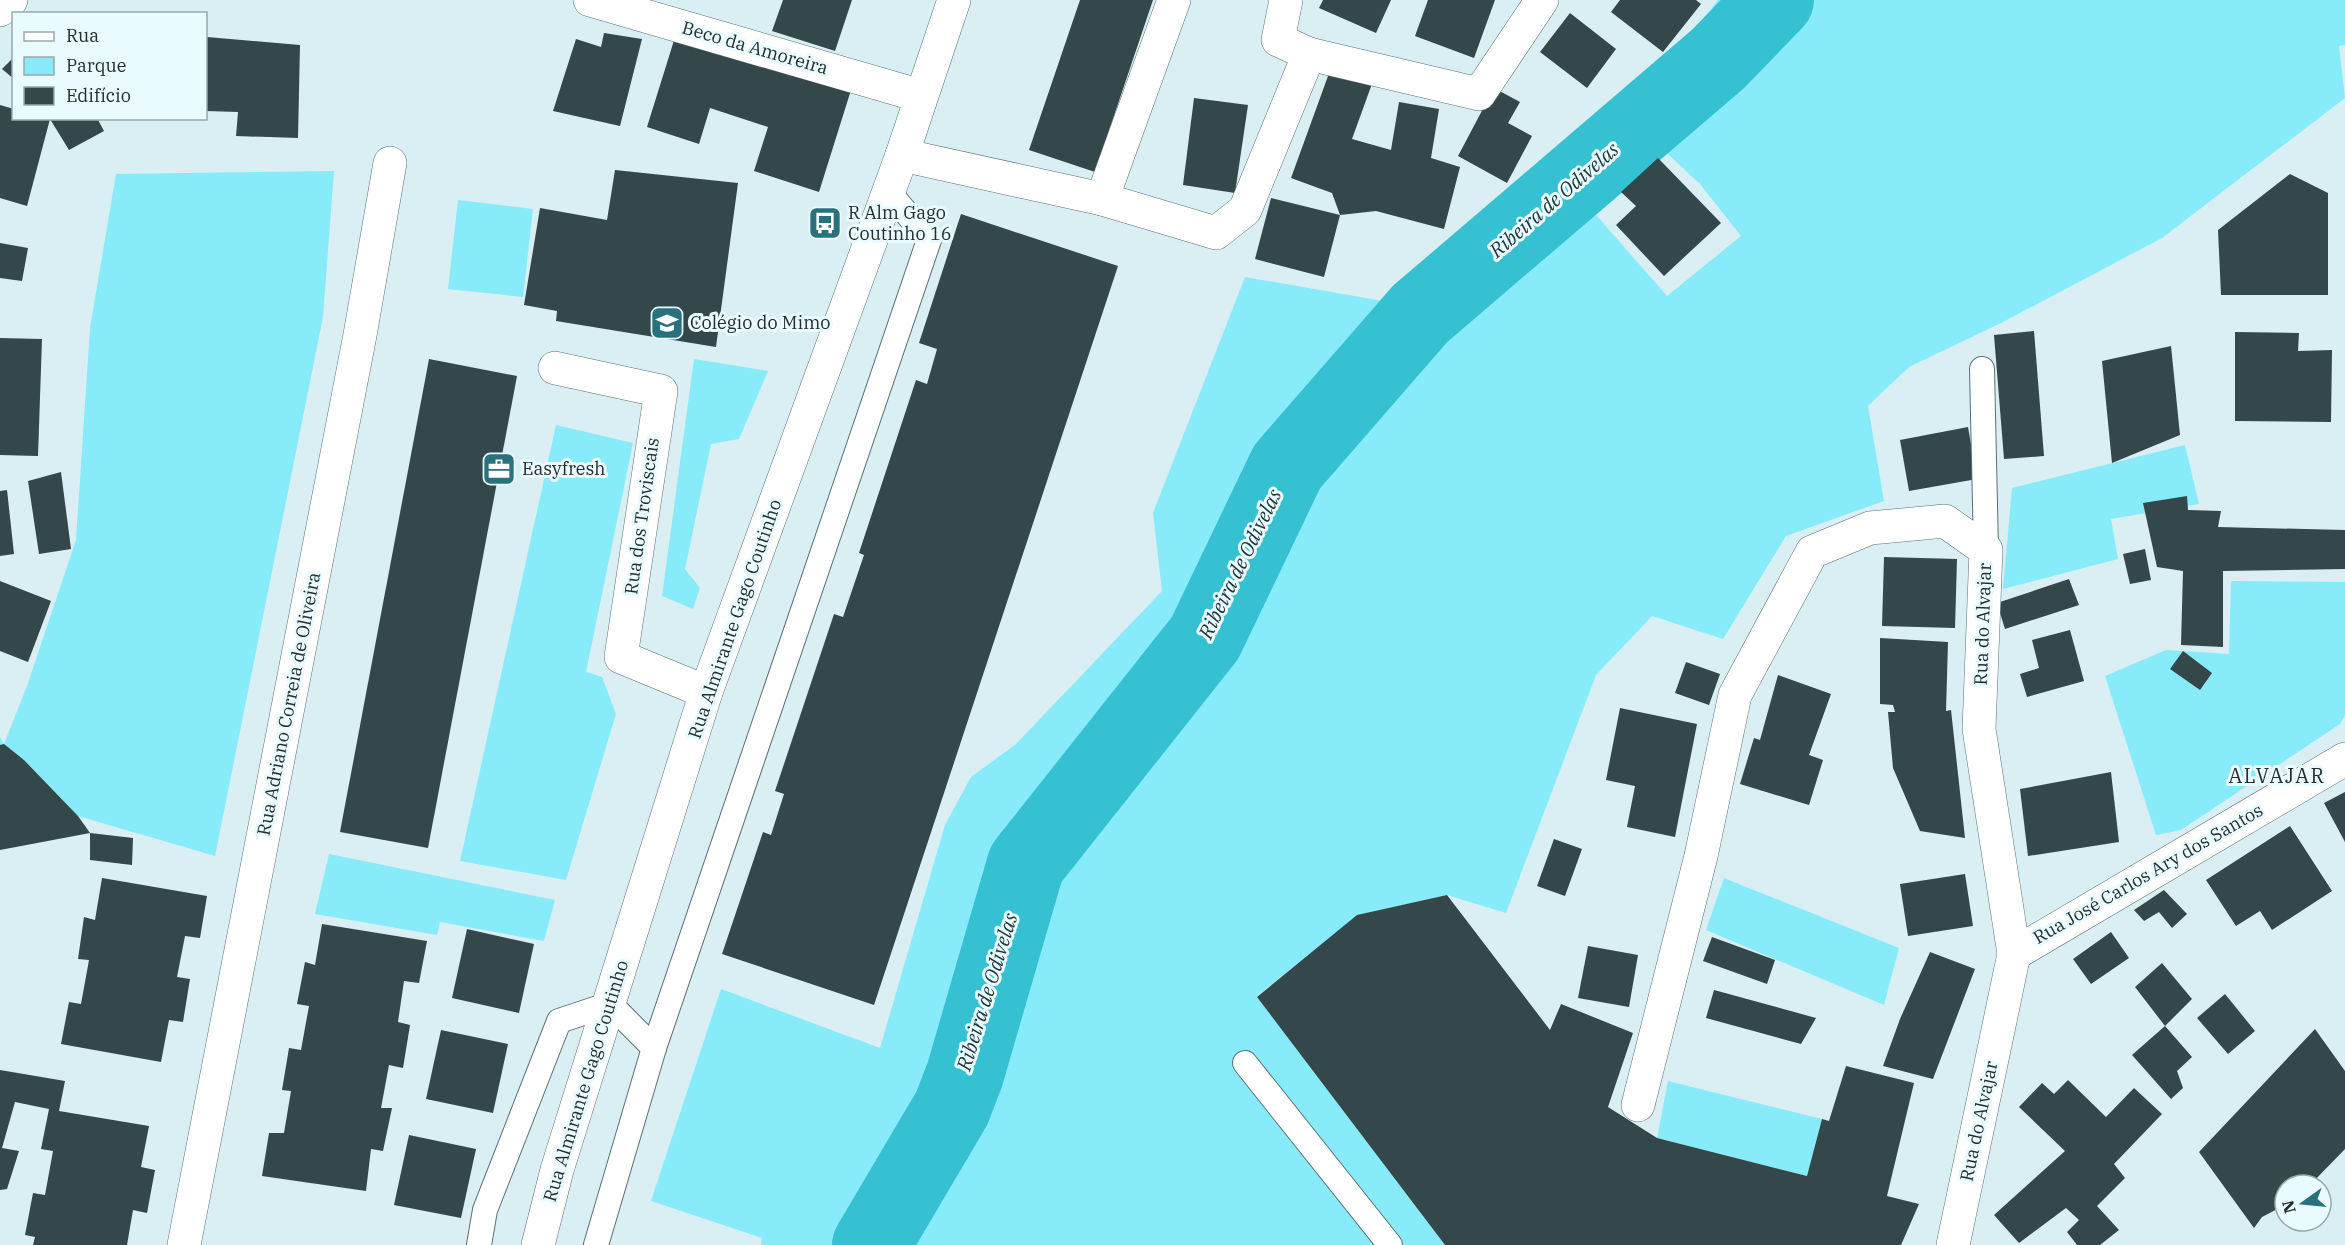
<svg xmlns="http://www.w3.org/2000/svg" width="2345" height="1245" font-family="'IBM Plex Serif',serif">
<rect width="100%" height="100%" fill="#d9eff3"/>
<g fill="#87ebfa" fill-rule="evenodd">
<path d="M 1718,0 L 2345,0 L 2345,45 L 2339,46 L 2345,98 L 2162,238 L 2001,323 L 1909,367 L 1868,406 L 1884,501 L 1786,536 L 1723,639 L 1652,616 L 1596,675 L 1506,913 L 1447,895 L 1358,915 L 1257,996 L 1445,1245 L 761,1245 L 762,1238 L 651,1201 L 721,989 L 880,1048 L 945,825 L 971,777 L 1016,744 L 1162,591 L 1153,513 L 1245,277 L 1406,305 L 1692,34 ZM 1656,143 L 1700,184 L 1741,236 L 1667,296 L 1590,208 Z"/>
<path d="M 334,171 L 323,317 L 215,856 L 78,816 L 24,760 L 0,745 L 0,737 L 4,744 L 27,686 L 76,540 L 90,328 L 116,174 Z"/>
<path d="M 458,200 L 533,209 L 523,297 L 448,289 Z"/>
<path d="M 694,359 L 768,371 L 739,439 L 711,444 L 685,569 L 700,588 L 693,609 L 662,596 Z"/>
<path d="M 556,425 L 633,443 L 586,672 L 602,677 L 616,714 L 566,880 L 460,861 Z"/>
<path d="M 2185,445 L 2199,504 L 2111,519 L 2118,559 L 2003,589 L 2012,488 Z"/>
<path d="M 2231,581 L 2345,582 L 2345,715 L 2340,724 L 2181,830 L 2156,835 L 2105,676 L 2166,650 L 2229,654 Z"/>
<path d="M 329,854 L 555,900 L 544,941 L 440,922 L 437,935 L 315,914 Z"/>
<path d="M 1724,878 L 1899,948 L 1884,1005 L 1706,930 Z"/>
<path d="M 1668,1081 L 1822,1119 L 1807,1176 L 1657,1138 Z"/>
</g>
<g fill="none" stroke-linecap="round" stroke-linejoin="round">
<path stroke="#36c1d3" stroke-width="78" d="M 871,1245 L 952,1108 L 965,1074 L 1026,864 L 1205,638 L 1287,467 L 1420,314 L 1718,59 L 1775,0"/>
</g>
<g fill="#34474a">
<path d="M 783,0 L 852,0 L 835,51 L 772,31 Z"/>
<path d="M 1080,0 L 1153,0 L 1095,172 L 1029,150 Z"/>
<path d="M 1323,0 L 1391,0 L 1376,33 L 1319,8 Z"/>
<path d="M 1428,0 L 1495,0 L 1474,58 L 1415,36 Z"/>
<path d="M 1620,0 L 1696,0 L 1701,4 L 1663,52 L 1611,12 Z"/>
<path d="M 1570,13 L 1616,49 L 1587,88 L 1540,52 Z"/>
<path d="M 604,33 L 642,39 L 620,126 L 553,111 L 576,39 L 601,47 Z"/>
<path d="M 676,34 L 851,90 L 819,192 L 754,171 L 768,127 L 710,108 L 699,144 L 647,127 Z"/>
<path d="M 207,37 L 300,45 L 298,138 L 236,136 L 238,112 L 206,111 Z"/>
<path d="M 14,57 L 14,79 L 2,69 Z"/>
<path d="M 1332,65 L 1373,81 L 1352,139 L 1391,150 L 1399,102 L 1439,109 L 1431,158 L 1460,167 L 1444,229 L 1376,211 L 1340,215 L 1332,193 L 1291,178 Z"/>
<path d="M 1494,88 L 1520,102 L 1508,123 L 1532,136 L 1507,183 L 1458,156 Z"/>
<path d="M 1194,98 L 1248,105 L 1235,193 L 1183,185 Z"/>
<path d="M 0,105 L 14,109 L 14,118 L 97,118 L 104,131 L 69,150 L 50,119 L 27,206 L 0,198 Z"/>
<path d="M 1658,158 L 1721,223 L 1664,276 L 1616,225 L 1636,206 L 1621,192 Z"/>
<path d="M 615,170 L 738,183 L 716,347 L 556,321 L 557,311 L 524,305 L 540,208 L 607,220 Z"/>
<path d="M 2290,174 L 2328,193 L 2328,295 L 2221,295 L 2218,230 Z"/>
<path d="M 1271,198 L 1340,215 L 1324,277 L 1255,259 Z"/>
<path d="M 961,214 L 1118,266 L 874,1005 L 722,954 L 763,832 L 771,835 L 784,794 L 775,791 L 834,614 L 843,617 L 864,555 L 859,553 L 916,380 L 927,384 L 937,349 L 919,343 Z"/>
<path d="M 0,243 L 28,248 L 22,281 L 0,278 Z"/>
<path d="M 2034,331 L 2044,456 L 2004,459 L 1994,335 Z"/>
<path d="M 2235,332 L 2299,333 L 2298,351 L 2332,350 L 2331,422 L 2235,421 Z"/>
<path d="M 0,338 L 42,339 L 38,456 L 0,455 Z"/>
<path d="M 2171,346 L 2180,435 L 2112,463 L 2102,361 Z"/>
<path d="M 429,359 L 517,376 L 428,848 L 340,832 Z"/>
<path d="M 1968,427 L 1977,479 L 1909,491 L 1900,440 Z"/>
<path d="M 61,472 L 71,549 L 39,554 L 28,481 Z"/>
<path d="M 7,490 L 14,554 L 0,556 L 0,491 Z"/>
<path d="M 2187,496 L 2188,510 L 2221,511 L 2218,527 L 2345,530 L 2345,569 L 2223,571 L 2223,647 L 2181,645 L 2183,571 L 2157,567 L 2143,503 Z"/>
<path d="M 2145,549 L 2151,580 L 2130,584 L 2123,554 Z"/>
<path d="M 1884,557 L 1957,559 L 1955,628 L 1882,626 Z"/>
<path d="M 2069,579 L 2079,605 L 2005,629 L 1997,603 Z"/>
<path d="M 0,581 L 51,601 L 28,662 L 0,651 Z"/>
<path d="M 2070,630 L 2084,681 L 2027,697 L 2020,674 L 2039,668 L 2032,640 Z"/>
<path d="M 1880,638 L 1948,642 L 1946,711 L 1951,710 L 1965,838 L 1920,831 L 1893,768 L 1888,712 L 1895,712 L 1893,705 L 1880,704 Z"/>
<path d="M 2183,651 L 2212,673 L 2200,690 L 2170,669 Z"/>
<path d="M 1686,662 L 1720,674 L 1709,705 L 1675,693 Z"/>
<path d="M 1778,675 L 1831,694 L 1809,755 L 1823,760 L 1809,805 L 1740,784 L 1754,738 L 1760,740 Z"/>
<path d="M 1620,708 L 1697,724 L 1675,837 L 1627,827 L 1635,786 L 1606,780 Z"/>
<path d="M 4,744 L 24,760 L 78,816 L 90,833 L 133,838 L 132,865 L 90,860 L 90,833 L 0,850 L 0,745 Z"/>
<path d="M 2111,772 L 2119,842 L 2028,856 L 2020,789 Z"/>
<path d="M 2345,792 L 2345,842 L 2324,803 Z"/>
<path d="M 2290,826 L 2332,891 L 2272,930 L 2260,911 L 2236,926 L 2206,880 Z"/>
<path d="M 1554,839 L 1582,849 L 1565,896 L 1537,886 Z"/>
<path d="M 1965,874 L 1973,926 L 1908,936 L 1900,884 Z"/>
<path d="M 102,878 L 207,896 L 200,938 L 185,936 L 177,977 L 190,979 L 183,1022 L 169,1020 L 161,1062 L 61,1044 L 69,1002 L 81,1004 L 89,960 L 78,959 L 84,917 L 95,920 Z"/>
<path d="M 2164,890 L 2187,914 L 2172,928 L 2159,912 L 2144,921 L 2134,910 Z"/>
<path d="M 1447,895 L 1550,1030 L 1561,1004 L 1633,1033 L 1608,1107 L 1657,1138 L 1807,1176 L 1822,1119 L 1829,1121 L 1846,1066 L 1914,1083 L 1887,1196 L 1919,1204 L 1901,1245 L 1445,1245 L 1257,997 L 1357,915 Z"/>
<path d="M 322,924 L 427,941 L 419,983 L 404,981 L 398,1022 L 410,1025 L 403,1068 L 389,1065 L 381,1108 L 392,1108 L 383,1151 L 371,1149 L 366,1191 L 262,1176 L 269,1133 L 284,1133 L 291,1091 L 282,1090 L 289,1048 L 301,1050 L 309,1006 L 297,1004 L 305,962 L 315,965 Z"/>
<path d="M 467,929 L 534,944 L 519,1013 L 452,998 Z"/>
<path d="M 2111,932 L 2129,958 L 2091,984 L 2073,959 Z"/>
<path d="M 1712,937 L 1775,960 L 1767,984 L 1703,961 Z"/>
<path d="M 1588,946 L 1638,955 L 1629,1007 L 1578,998 Z"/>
<path d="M 1930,952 L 1975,969 L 1933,1079 L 1883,1066 L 1900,1019 Z"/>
<path d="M 2162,963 L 2192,999 L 2165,1026 L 2135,987 Z"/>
<path d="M 1714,990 L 1816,1018 L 1801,1044 L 1706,1018 Z"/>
<path d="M 2225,994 L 2255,1031 L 2228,1054 L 2197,1018 Z"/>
<path d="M 2165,1026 L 2192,1057 L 2177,1071 L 2183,1088 L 2171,1099 L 2132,1055 Z"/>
<path d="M 2315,1029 L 2345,1071 L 2345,1149 L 2310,1185 L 2285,1185 L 2285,1205 L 2262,1217 L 2254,1228 L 2199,1152 Z"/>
<path d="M 441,1030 L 508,1044 L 493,1113 L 426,1099 Z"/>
<path d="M 0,1070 L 65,1081 L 59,1111 L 149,1126 L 141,1167 L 155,1170 L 147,1213 L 133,1210 L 127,1245 L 33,1245 L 35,1237 L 25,1235 L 33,1193 L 45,1195 L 53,1151 L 41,1149 L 49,1109 L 15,1102 L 2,1148 L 19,1151 L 7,1189 L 0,1190 Z"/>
<path d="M 2068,1080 L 2106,1117 L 2134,1088 L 2162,1114 L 2114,1164 L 2125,1178 L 2097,1206 L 2119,1230 L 2100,1245 L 2077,1245 L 2067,1232 L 2079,1220 L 2066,1208 L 2019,1243 L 1994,1215 L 2065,1151 L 2019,1107 L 2042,1083 L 2054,1094 Z"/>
<path d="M 409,1135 L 476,1149 L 461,1218 L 394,1205 Z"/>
</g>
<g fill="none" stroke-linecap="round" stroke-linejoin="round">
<g stroke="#5c7073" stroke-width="26">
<g id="lane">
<path d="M 1982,369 L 1986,550"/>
<path d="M 654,1048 L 929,240 L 888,191"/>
<path d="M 1245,1063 L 1390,1245"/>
<path d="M 479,1245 L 485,1210 L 559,1021 L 610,1004 L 654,1048 L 596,1245"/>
</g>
</g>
<g stroke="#5c7073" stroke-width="34">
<g id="street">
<path d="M 590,0 L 921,96"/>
<path d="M 1286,0 L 1278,40 L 1309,54"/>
<path d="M 0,10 L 11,0"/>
<path d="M 902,155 L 1102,199 L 1216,233 L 1245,210 L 1309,54 L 1479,94 L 1542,0"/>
<path d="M 1102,199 L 1174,0"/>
<path d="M 555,368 L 661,391 L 621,657 L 706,692"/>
<path d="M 2014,954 L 2345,759"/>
<path d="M 1638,1105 L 1701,856 L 1735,695 L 1812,552 L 1870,528 L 1945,521 L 1986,550 L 1979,729 L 2014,954 L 1953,1245"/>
<path d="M 184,1245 L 360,335 L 390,163"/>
</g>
</g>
<g stroke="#5c7073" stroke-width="34">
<path id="secondary" d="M 538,1245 L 557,1170 L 706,692 L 902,155 L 954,0"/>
</g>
<use href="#lane" stroke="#fff" stroke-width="24"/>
<use href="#street" stroke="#fff" stroke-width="33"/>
<use href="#secondary" stroke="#fff" stroke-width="33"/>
</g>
<defs>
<g id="bus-square" transform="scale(1.725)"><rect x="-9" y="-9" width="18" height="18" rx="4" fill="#29717c" stroke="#e9fbfe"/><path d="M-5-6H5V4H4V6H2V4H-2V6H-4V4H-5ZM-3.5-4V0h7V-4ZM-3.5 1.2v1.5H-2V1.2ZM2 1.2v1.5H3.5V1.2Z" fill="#fff"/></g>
<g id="school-square" transform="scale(1.725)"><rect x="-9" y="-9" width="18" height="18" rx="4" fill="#29717c" stroke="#e9fbfe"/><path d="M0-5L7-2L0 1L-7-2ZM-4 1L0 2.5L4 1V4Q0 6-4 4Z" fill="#fff"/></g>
<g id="office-square" transform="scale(1.725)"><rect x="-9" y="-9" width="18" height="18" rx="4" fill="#29717c" stroke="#e9fbfe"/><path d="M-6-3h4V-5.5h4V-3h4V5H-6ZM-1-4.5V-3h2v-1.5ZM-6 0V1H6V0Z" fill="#fff"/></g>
</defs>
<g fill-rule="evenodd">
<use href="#bus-square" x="825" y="223"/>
<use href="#school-square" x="667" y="323"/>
<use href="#office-square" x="499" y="469"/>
</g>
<g text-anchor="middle" stroke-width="6" stroke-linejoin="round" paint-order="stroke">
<g font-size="18" fill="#252d2f" stroke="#e9fbfe">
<text transform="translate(755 48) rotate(16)" y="6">Beco da Amoreira</text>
<text transform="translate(642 516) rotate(-82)" y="6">Rua dos Troviscais</text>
<text transform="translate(735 619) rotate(-71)" y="6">Rua Almirante Gago Coutinho</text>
<text transform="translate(1983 624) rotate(-88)" y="6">Rua do Alvajar</text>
<text transform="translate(289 704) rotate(-79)" y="6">Rua Adriano Correia de Oliveira</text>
<text transform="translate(2148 874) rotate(-30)" y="6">Rua José Carlos Ary dos Santos</text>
<text transform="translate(586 1081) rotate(-73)" y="6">Rua Almirante Gago Coutinho</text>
<text transform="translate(1979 1121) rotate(-78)" y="6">Rua do Alvajar</text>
</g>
<g font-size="18" fill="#252d2f" stroke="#e9fbfe" text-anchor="start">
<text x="848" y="219">R Alm Gago<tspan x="848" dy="21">Coutinho 16</tspan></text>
<text x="690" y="329">Colégio do Mimo</text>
<text x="522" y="475">Easyfresh</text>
</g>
<g font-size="20" font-style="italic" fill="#20363a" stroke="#e9fbfe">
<text transform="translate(1554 200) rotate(-41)" y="7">Ribeira de Odivelas</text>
<text transform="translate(1240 564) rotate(-64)" y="7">Ribeira de Odivelas</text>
<text transform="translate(987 992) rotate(-73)" y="7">Ribeira de Odivelas</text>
</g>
<g font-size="20" letter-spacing="1.5" fill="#252d2f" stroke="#e9fbfe">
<text x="2277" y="783">ALVAJAR</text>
</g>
</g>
<rect x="12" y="12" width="195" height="108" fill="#e9fbfe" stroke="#9ba9ab" stroke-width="1.5"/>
<rect x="24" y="32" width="30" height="9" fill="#ffffff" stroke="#9ba9ab" stroke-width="1.5"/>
<text x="66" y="42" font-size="18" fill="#252d2f">Rua</text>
<rect x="24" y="57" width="30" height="18" fill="#87ebfa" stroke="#9ba9ab" stroke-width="1.5"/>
<text x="66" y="72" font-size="18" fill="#252d2f">Parque</text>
<rect x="24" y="87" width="30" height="18" fill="#34474a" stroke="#9ba9ab" stroke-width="1.5"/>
<text x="66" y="102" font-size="18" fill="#252d2f">Edifício</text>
<g transform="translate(2303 1203) rotate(255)"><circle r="28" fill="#e9fbfe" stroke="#9ba9ab" stroke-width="1.5"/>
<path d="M0-4.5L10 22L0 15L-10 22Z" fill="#29717c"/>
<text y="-9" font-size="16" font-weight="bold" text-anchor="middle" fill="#252d2f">N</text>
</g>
</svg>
